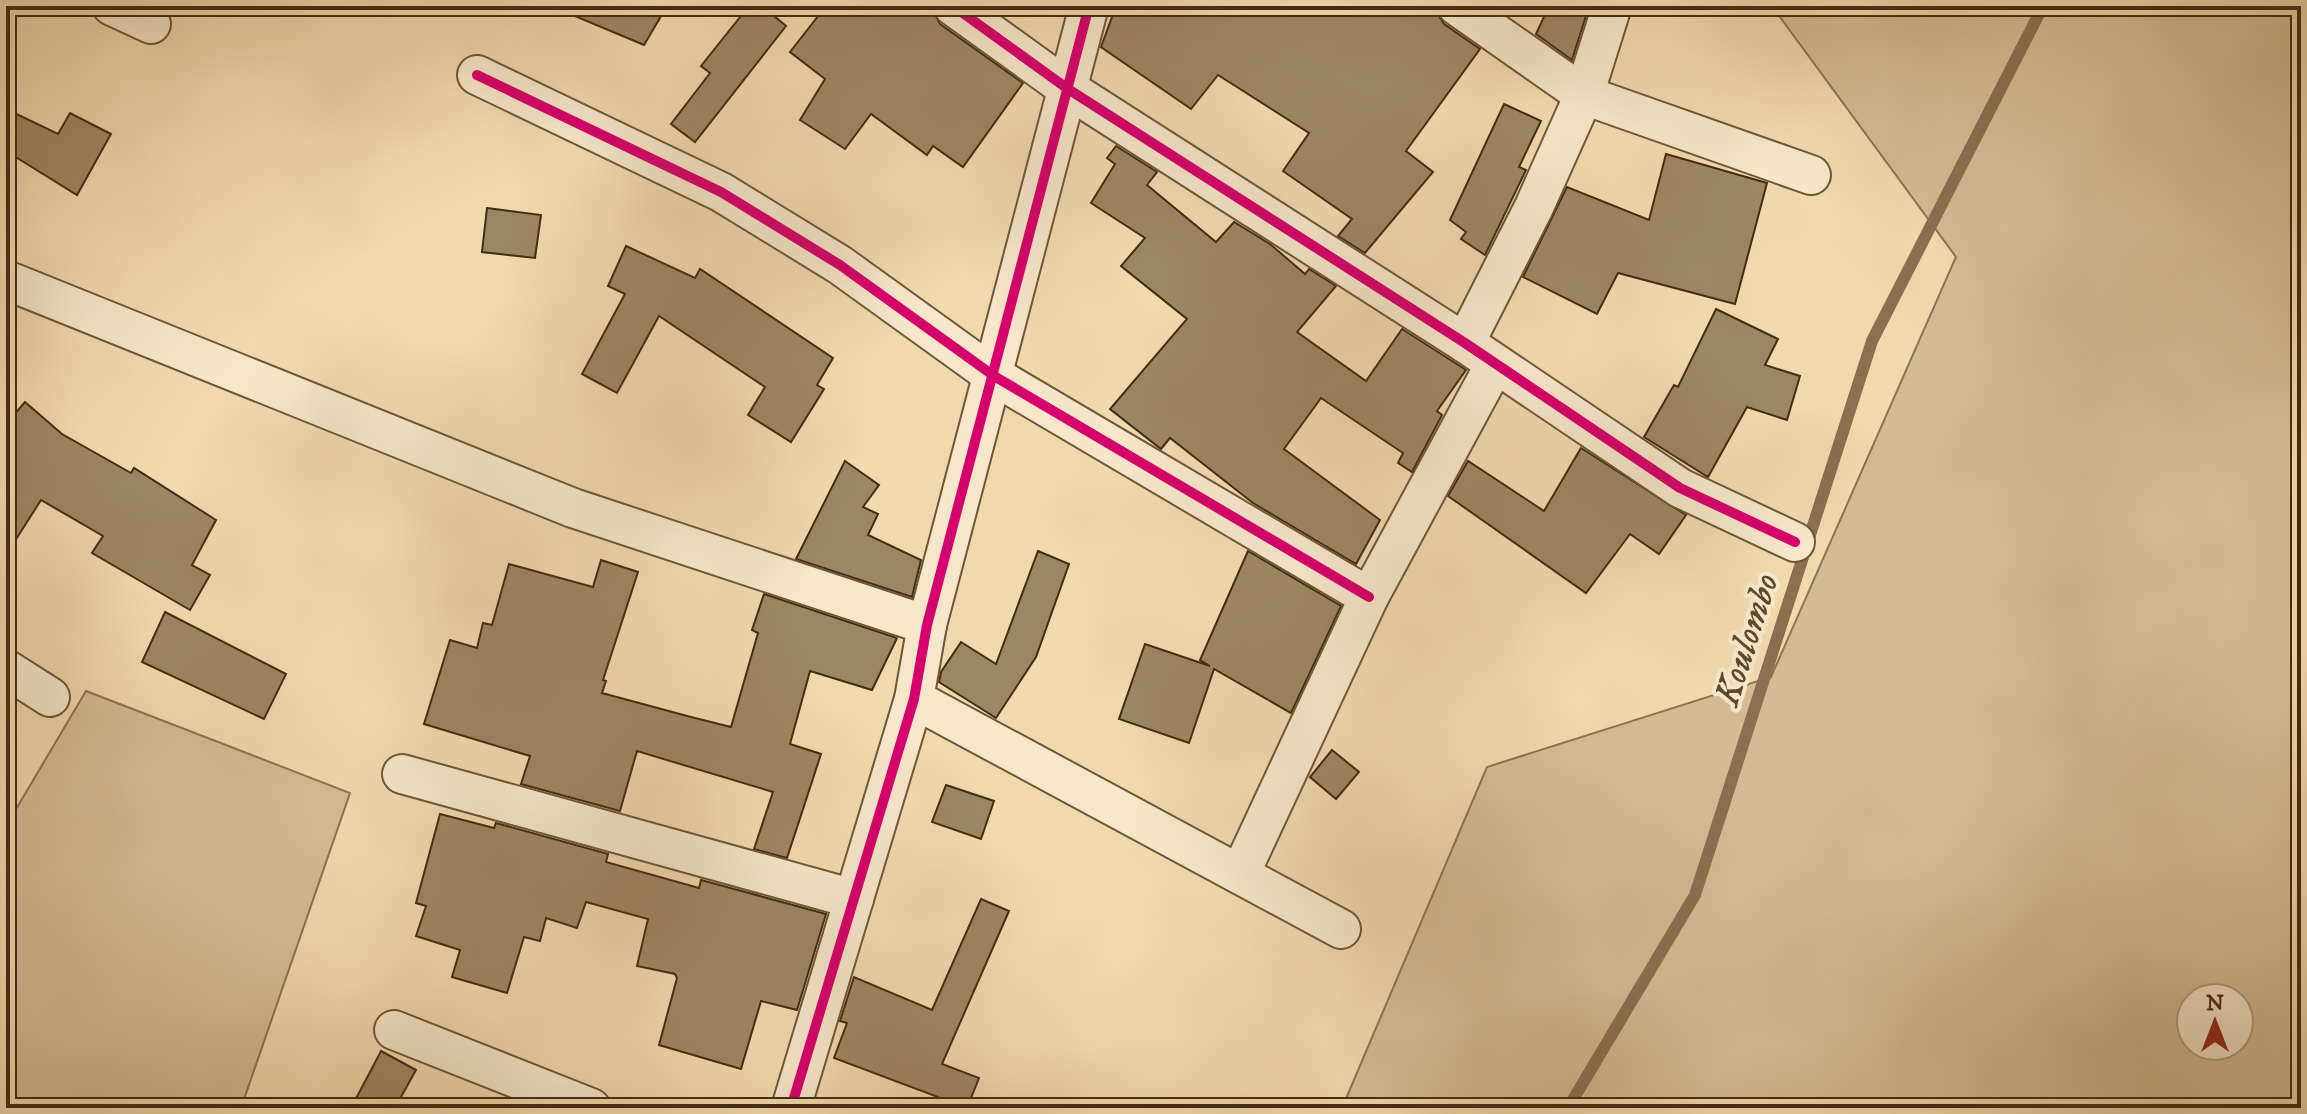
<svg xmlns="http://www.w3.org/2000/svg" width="2307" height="1114" font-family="'IM FELL DW Pica',serif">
<rect width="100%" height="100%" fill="#f1d9ae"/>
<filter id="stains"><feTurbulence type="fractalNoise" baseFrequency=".0025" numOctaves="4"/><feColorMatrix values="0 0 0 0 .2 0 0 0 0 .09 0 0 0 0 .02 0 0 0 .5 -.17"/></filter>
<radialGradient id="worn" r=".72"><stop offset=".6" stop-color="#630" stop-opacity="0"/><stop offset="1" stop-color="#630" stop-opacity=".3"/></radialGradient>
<g fill="#d3bc93" stroke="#8b7452" stroke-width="2" fill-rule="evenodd">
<path d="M 1783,6 L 2301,6 L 2301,1108 L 1342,1108 L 1487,767 L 1771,677 L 1956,257 L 1777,13 ZM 2191,998 L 2239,998 L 2239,1046 L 2191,1046 Z"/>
<path d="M 86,691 L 350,793 L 241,1108 L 6,1108 L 6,826 Z"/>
</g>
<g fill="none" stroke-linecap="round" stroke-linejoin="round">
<path stroke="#887050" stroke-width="12" d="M 1568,1108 L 1695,895 L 1872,341 L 2043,6"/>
</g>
<g fill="#9d8663" stroke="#432c12" stroke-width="2">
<path d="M 551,6 L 667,6 L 644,45 Z"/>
<path d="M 749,6 L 762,6 L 786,26 L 695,142 L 671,124 L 710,73 L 701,66 Z"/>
<path d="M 826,6 L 931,6 L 940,24 L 1023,83 L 963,167 L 933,146 L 927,155 L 871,114 L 845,149 L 800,120 L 825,79 L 790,52 Z"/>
<path d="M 1116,6 L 1433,6 L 1444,24 L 1480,49 L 1406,151 L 1433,172 L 1365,253 L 1338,236 L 1352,219 L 1283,171 L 1309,133 L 1218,75 L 1191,109 L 1101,47 Z"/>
<path d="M 1549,6 L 1589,6 L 1572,60 L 1536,34 Z"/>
<path d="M 1504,104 L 1541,121 L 1519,167 L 1526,170 L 1485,255 L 1461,239 L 1466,232 L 1450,220 Z"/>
<path d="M 6,109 L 58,134 L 70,113 L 111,134 L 77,195 L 6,151 Z"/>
<path d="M 1116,146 L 1157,172 L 1147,185 L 1216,242 L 1234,222 L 1270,244 L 1305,274 L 1309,269 L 1336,286 L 1297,332 L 1366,381 L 1402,329 L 1466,370 L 1437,411 L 1442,415 L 1412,472 L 1398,463 L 1403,453 L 1321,398 L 1284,449 L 1380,520 L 1356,564 L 1253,503 L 1170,438 L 1161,449 L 1110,409 L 1187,319 L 1121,266 L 1145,238 L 1091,203 L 1115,164 L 1107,158 Z"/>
<path d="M 1666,154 L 1767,183 L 1735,304 L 1618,273 L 1597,314 L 1523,277 L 1567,187 L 1649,220 Z"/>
<path d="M 487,208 L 541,215 L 535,258 L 482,252 Z"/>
<path d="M 626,246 L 695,278 L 700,269 L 833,358 L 817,385 L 824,389 L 791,442 L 748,415 L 765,387 L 659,316 L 617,393 L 582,374 L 625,294 L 608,286 Z"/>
<path d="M 1716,309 L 1778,339 L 1765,365 L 1800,376 L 1787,420 L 1747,407 L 1708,477 L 1644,437 L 1674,385 L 1678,387 Z"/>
<path d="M 25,402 L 62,434 L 131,473 L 134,468 L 216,520 L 192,565 L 210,575 L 190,610 L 92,553 L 103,536 L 41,500 L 6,555 L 6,424 Z"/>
<path d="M 1581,448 L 1686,515 L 1659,554 L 1630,534 L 1586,593 L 1448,496 L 1468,461 L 1544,511 Z"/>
<path d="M 845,461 L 879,485 L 863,507 L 878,514 L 868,535 L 921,560 L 912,597 L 796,559 Z"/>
<path d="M 1038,551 L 1069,564 L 1036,657 L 996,718 L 939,682 L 941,672 L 961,642 L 996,664 Z"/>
<path d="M 1248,551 L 1341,606 L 1291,713 L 1214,669 L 1189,743 L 1119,719 L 1145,644 L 1210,666 L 1200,660 Z"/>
<path d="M 601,560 L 638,572 L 603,680 L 606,681 L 602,693 L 691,717 L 731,727 L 758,633 L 752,630 L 764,594 L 897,638 L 872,690 L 810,671 L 790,744 L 821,754 L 787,858 L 754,849 L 773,792 L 637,751 L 620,811 L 521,784 L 530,756 L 424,724 L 450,640 L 477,648 L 483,623 L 492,625 L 509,564 L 593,587 Z"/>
<path d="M 165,612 L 286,674 L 264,719 L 142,662 Z"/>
<path d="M 1332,750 L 1359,772 L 1336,799 L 1310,777 Z"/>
<path d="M 946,785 L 994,801 L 981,839 L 932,822 Z"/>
<path d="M 440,814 L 494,828 L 496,823 L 608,854 L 606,862 L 699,888 L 701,880 L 826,914 L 797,1010 L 761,1001 L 741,1069 L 659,1045 L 677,978 L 675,974 L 637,966 L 648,919 L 586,902 L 577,928 L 546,918 L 540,941 L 524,937 L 507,993 L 452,977 L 460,950 L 416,936 L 426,906 L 416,903 Z"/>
<path d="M 981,899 L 1009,911 L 942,1064 L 979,1078 L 967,1108 L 834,1058 L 847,1023 L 840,1021 L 854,977 L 932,1010 Z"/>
<path d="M 381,1051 L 416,1070 L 395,1108 L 351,1108 Z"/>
</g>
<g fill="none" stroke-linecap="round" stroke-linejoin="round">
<g stroke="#6e5739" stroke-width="42">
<g id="minor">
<path d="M 112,6 L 151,24"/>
<path d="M 953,6 L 1068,89 L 1465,343 L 1680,488 L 1795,542"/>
<path d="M 1457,6 L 1584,95 L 1811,175"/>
<path d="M 477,75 L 721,192 L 840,265 L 994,376 L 1369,597"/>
<path d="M 6,280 L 573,508 L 927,625"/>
<path d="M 1465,343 L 1534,207 L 1584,95 L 1612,6"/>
<path d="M 6,669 L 50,697"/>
<path d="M 914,699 L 1341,929"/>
<path d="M 402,774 L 854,899"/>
<path d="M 1240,874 L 1369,597 L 1494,366"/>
<path d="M 394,1030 L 591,1108"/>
<path d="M 791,1108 L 914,699 L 927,625 L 1089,6"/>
</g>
</g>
<use href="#minor" stroke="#f6e6ca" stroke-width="38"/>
<g stroke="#f6e6ca" stroke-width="15">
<g id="cycleway">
<path d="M 953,6 L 1068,89 L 1465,343 L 1680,488 L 1795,542"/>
<path d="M 477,75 L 721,192 L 840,265 L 994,376 L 1369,597"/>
<path d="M 791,1108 L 914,699 L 927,625 L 1089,6"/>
</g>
</g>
<use href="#cycleway" stroke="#d6006c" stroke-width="10"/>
</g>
<g text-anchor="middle" stroke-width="8" stroke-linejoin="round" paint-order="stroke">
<g font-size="36" font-style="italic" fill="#60482c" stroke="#f6e6ca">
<text transform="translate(1745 639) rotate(-72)" y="13">Koulombo</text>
</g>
</g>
<rect width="2307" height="1114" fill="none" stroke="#f1d9ae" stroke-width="32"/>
<rect x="8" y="8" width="2291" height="1098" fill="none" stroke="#432c12" stroke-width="4"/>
<rect x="16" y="16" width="2275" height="1082" fill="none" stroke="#432c12" stroke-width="2"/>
<g transform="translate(2215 1022)"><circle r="38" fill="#f6e6ca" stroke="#ae9c80" stroke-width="2"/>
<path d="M0-6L14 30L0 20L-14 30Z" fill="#8f2418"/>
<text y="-12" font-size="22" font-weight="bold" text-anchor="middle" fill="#432c12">N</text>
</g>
<rect width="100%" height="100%" filter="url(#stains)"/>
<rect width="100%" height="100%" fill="url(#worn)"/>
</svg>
